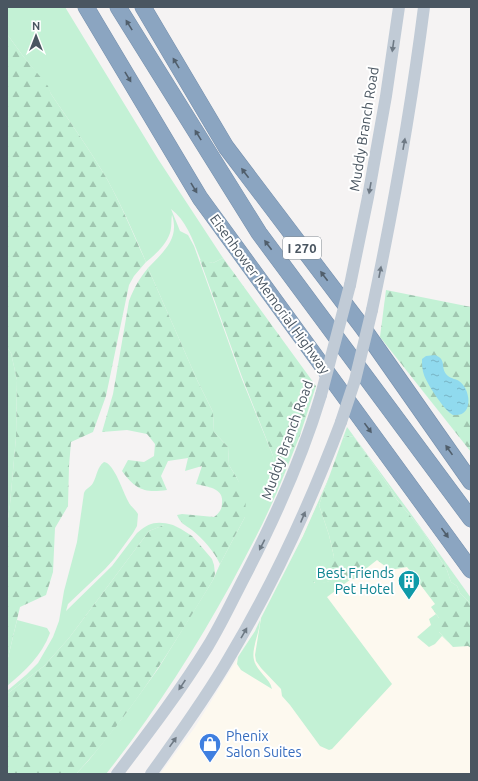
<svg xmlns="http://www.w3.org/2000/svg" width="478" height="781" font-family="Ubuntu,sans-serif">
<defs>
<pattern id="forest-firs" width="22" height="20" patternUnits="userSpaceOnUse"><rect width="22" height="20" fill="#c3f1d5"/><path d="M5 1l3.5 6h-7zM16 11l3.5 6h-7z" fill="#a0c6b0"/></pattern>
<pattern id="water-ripples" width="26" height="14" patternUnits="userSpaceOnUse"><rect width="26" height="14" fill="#90daee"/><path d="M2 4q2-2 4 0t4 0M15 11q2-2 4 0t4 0" fill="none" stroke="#78b4c4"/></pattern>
</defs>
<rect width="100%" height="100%" fill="#f5f3f3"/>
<path fill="#fdf9ef" d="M 328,480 L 471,615 L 471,774 L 160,774 L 195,727 L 256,629 L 290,564 Z"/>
<g fill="#c3f1d5">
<path d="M 7,7 L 65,7 L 158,159 L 223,258 L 213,263 L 201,261 C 194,243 187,221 171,209 L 180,231 L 188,235 L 194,246 L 241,377 L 273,456 L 274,462 L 272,470 L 284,475 C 269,513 250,549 231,584 C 194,651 153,715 106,774 L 76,774 L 89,760 L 124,716 L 158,669 L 213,580 L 220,564 L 245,517 L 238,480 L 229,465 L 228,447 L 214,432 L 213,412 L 198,382 L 148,268 C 163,252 180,239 172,215 C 171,220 172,227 170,233 C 166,245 155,255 146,262 C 134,234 122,206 107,179 C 90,150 70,122 51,94 L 47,86 L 23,56 L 7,34 Z"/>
<path d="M 7,347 L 11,353 L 17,380 L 16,437 L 10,504 L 7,526 Z"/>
<path d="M 347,427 L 411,514 L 471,598 L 471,604 L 460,593 L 457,586 L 451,582 L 447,570 L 422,530 L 397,500 L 390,488 L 354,437 L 348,436 L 343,438 Z"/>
<path d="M 104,462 C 114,463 123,492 128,501 C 130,506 135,509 138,514 L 137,526 L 133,533 L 114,559 L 105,569 L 68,604 L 66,611 L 112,566 L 137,533 C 150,522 157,521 173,525 L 164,525 L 149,531 L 69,638 L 44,666 L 7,694 L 7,691 L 26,675 L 38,663 L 53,637 L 59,621 L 64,591 L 77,542 L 84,493 C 86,488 90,488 93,483 C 97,476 97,467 104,462 Z"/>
<path d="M 331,473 L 319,505 L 329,535 L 334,557 L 333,559 L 314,572 L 314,583 L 326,582 L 363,571 L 364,572 L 354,579 L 351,579 L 327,597 L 392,684 L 332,749 L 329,750 L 320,746 L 290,705 L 282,696 L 281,689 L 261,668 L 256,661 L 255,655 L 261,618 L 303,536 Z"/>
<path d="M 436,614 L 439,618 L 439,632 L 449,643 L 442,636 L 435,644 L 429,647 L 417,637 L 431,625 L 429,619 Z"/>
<path d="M 17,620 L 47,628 L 50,633 C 42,655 25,671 7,686 L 7,662 Z"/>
<path d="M 260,620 C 260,632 251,649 254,660 C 257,672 270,678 272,689 L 241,670 L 237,664 L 238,657 L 255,631 Z"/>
</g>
<g fill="url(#forest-firs)">
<path d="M 7,34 L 23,56 L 48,86 L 51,94 C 70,122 90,150 107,179 C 122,206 133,234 146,262 L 134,276 L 129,285 L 106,396 L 93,432 L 71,442 L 69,466 L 68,506 L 55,528 L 53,572 L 46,595 L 20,607 L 7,662 L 7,526 L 10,504 L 16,437 L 17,380 L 11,353 L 7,347 Z"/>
<path d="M 223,258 L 316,386 L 300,435 L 284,475 L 272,470 L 274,462 L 273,456 L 242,377 L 200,260 L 213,263 Z"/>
<path d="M 148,268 L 198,382 L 213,412 L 214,432 L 228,447 L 229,465 L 238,480 L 246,498 L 245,517 L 220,564 C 214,551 203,539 192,530 C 184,524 181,524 177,515 L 182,514 L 214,517 C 219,513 222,510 222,503 C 224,488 208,487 196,484 L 202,466 L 185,471 L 188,458 L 168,461 L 161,476 L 167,490 C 144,493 136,490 122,471 L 128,460 L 144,462 L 154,456 L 155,444 L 147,434 L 127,430 L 102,432 L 113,394 L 129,301 C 134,288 139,279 148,268 Z"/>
<path d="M 386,290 L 471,307 L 471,452 L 380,337 Z"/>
<path d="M 348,436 L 354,437 L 390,488 L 397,500 L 422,530 L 447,570 L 451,582 L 457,586 L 460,593 L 471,604 L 471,648 L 468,646 L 453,647 L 439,632 L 439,618 L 431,607 L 435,604 L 407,567 L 390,570 L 377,560 L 363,571 L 335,580 L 318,584 C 311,582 310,578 314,572 L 334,557 L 329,535 L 319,505 L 343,438 Z"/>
<path d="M 164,525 L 173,525 L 181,529 L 192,536 L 200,545 L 212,559 L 214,565 L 215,574 L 213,580 C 172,648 130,716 76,774 L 7,774 L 7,694 L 44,666 L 69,638 L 149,531 Z"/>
</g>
<path fill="url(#water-ripples)" d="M 435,355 C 448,360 439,368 448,376 C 452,379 456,379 459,381 C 471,389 474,417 454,415 C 447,415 426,382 424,375 C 422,370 422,364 422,359 L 426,356 Z"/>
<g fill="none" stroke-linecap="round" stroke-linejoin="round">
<g stroke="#7690ad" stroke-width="17">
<g id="motorway">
<path d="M 86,7 L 200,198 L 471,570"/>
<path d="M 118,7 L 259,233 L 471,519"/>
<path d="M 143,7 L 226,147 L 363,328 L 471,482"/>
</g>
</g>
<g stroke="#c1cbd6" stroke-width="12">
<path d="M 350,285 L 368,197 L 386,96 L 399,7"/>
<path d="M 372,310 C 393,210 411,109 424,7"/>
<path d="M 117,774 C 149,732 181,690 208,646 C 222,623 233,599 245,576 C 275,518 302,458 321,395"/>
<path d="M 151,774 C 178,736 206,698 229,658 C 274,583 310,504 341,422"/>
</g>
<use href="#motorway" stroke="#8ba5c1" stroke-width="16"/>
<g stroke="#c1cbd6" stroke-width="12">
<path d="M 321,395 L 350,285"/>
<path d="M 341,422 L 355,380 L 372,310"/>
</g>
</g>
<defs><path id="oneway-solid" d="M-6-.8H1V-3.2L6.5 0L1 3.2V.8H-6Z"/></defs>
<g fill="#505e6b">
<use href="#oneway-solid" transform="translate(129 25) rotate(-122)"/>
<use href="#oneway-solid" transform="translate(176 63) rotate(-121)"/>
<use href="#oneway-solid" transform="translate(128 77) rotate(59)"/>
<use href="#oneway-solid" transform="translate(198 135) rotate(-122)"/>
<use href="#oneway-solid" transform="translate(245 173) rotate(-127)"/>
<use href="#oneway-solid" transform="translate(194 188) rotate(59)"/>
<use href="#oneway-solid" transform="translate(268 245) rotate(-127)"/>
<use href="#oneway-solid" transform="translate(324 276) rotate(-127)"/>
<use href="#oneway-solid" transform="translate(368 428) rotate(54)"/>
<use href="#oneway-solid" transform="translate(449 450) rotate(-125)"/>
<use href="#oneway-solid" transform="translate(445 533) rotate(54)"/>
</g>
<g fill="#6e7984">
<use href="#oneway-solid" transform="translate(393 46) rotate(98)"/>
<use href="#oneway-solid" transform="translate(404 144) rotate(-80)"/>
<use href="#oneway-solid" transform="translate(370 188) rotate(100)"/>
<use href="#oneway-solid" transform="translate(380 272) rotate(-79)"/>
<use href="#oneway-solid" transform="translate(303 517) rotate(-67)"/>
<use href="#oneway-solid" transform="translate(262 545) rotate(117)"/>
<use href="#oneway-solid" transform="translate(244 633) rotate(-60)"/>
<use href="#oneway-solid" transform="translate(182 685) rotate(124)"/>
<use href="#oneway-solid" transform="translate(173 742) rotate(-55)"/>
</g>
<defs>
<g id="building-pin" transform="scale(1.15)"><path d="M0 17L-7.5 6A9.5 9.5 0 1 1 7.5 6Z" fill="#0f9aa8" stroke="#fff"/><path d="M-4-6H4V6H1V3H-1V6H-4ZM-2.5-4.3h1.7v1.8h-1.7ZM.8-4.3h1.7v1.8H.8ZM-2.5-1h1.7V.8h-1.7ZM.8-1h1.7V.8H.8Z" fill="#fff"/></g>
<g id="shop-pin" transform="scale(1.15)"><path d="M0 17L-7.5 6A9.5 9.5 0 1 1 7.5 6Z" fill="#3f7fe0" stroke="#fff"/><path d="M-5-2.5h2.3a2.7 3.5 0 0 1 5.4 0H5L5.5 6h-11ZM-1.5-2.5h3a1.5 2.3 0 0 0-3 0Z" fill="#fff"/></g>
</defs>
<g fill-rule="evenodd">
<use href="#building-pin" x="409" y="581"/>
<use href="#shop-pin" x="210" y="744"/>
</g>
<g text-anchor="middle" stroke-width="4" stroke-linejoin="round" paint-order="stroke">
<rect fill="#fff" stroke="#808990" stroke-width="1" x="283" y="237" width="38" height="22" rx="3"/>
<g font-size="13" font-weight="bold" fill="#4a5661">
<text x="302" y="253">I 270</text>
</g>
<g font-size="14" fill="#4a5661" stroke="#fff">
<text transform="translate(364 129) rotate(-81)" y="5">Muddy Branch Road</text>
<text transform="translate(270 294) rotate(54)" y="5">Eisenhower Memorial Highway</text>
<text transform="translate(287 440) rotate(-70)" y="5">Muddy Branch Road</text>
</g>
<g font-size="14" fill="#0d838f" stroke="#fff" text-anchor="end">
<text x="394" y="578">Best Friends<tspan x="394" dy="16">Pet Hotel</tspan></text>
</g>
<g font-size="14" fill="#366cbe" stroke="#fff" text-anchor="start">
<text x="226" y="741">Phenix<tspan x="226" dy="16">Salon Suites</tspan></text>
</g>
</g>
<rect width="478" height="781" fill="none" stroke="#4a5661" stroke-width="16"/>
<g transform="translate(36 36)" stroke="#ffffff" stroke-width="3" paint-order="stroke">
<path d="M0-3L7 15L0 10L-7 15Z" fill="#4a5661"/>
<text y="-6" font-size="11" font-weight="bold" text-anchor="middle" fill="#4a5661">N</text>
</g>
</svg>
